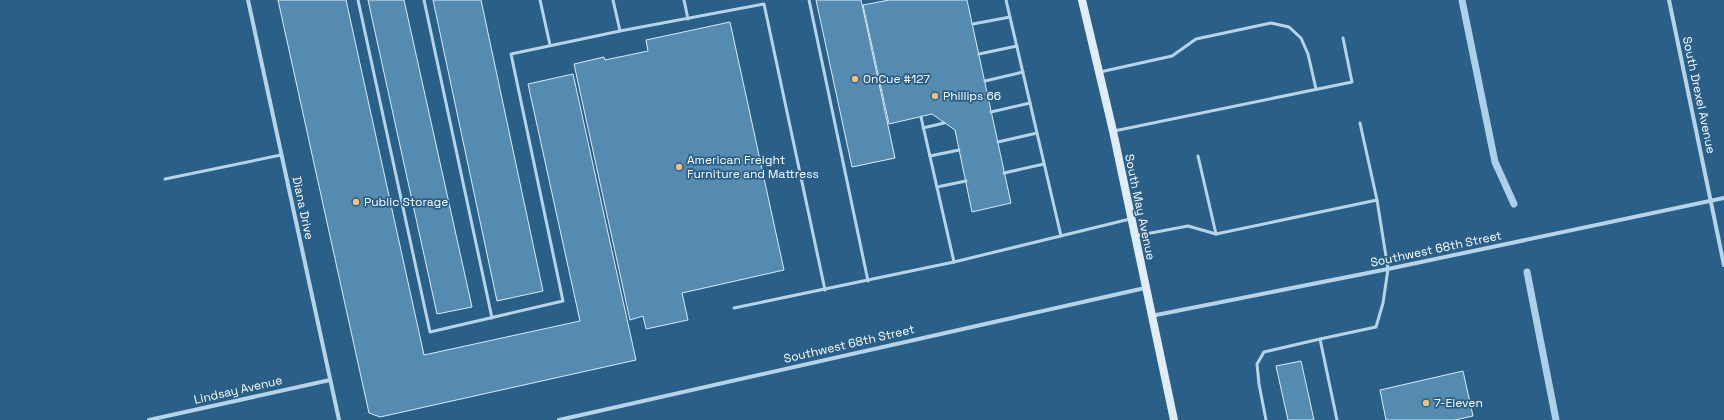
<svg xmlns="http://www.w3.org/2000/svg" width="1724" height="420" font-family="'Space Grotesk',sans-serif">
<rect width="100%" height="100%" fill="#2a5f88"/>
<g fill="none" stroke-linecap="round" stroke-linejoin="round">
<g stroke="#abd0e8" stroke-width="7">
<path d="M 1462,0 L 1495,162 L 1514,204"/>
<path d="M 1527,272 L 1556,420"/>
</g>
</g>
<g fill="#568bb1" stroke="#daebf7">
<path d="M 278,0 L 346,0 L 424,355 L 580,321 L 528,84 L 573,74 L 636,360 L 380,417 L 369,413 Z"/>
<path d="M 368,0 L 404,0 L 472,307 L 437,314 Z"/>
<path d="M 433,0 L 481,0 L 543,291 L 497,301 Z"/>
<path d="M 816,0 L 861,0 L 895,158 L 852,167 Z"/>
<path d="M 889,0 L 967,0 L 1011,203 L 972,212 L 955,130 L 932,114 L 889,124 L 863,5 Z"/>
<path d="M 730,22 L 784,270 L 682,293 L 688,320 L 646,329 L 643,316 L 630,320 L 574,64 L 604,57 L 605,60 L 648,51 L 646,40 Z"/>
<path d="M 1301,361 L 1314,420 L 1288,420 L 1276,366 Z"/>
<path d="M 1463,371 L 1473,416 L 1455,420 L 1386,420 L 1380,390 Z"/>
</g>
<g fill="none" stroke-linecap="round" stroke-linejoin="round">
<g stroke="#b6d4e8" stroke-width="3">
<path d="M 358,0 L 430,332 L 563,301 L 511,54 L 620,31"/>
<path d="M 424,0 L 492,318"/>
<path d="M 540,0 L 550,45"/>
<path d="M 613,0 L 620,31 L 764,4 L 825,290"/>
<path d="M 684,0 L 688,19"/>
<path d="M 809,0 L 868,281"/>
<path d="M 1006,0 L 1061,236"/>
<path d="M 973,24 L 1010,17"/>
<path d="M 979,54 L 1017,46"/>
<path d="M 1100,72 L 1172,56 L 1196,39 L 1271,23 L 1289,27 L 1301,38 L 1308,54 L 1316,89"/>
<path d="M 985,81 L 1023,72"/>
<path d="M 991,112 L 1030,103"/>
<path d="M 921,117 L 954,262"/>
<path d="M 1360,123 L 1377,200"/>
<path d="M 923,128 L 944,123"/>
<path d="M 1114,131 L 1352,82 L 1343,38"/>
<path d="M 998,142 L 1037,133"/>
<path d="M 930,156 L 959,150"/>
<path d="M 1198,156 L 1216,234"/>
<path d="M 1004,173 L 1044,164"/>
<path d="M 165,179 L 281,155"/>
<path d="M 937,187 L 966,181"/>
<path d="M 1135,236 L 1188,226 L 1216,234 L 1377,200 L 1388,269 L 1383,303 L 1376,327 L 1320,339 L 1337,420"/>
<path d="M 734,308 L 954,262 L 1130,219"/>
<path d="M 1266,420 L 1259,384 L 1257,364 L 1264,352 L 1320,339"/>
</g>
<g stroke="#b6d4e8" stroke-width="4">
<path d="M 248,0 L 339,420"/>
<path d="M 1669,0 L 1724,265"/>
<path d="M 1151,316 L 1388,269 L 1724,198"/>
<path d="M 149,420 L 330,380"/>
<path d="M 559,420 L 1145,288"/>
</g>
<path stroke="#e0edf7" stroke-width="8" d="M 1082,0 L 1113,131 L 1174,420"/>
</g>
<g fill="#efbf7e" stroke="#2a5f88" stroke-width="1.5">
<circle cx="855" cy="79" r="4"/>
<circle cx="935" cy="96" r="4"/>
<circle cx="679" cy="167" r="4"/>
<circle cx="356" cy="202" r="4"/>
<circle cx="1426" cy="403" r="4"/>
</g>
<g text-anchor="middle" stroke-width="3.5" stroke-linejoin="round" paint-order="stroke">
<g font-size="12" fill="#fff" stroke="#2a5f88" text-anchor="start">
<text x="863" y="83">OnCue #127</text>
<text x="943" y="100">Phillips 66</text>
<text x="687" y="164">American Freight<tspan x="687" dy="14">Furniture and Mattress</tspan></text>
<text x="364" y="206">Public Storage</text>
<text x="1434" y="407">7-Eleven</text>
</g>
<g font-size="12" fill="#fff" stroke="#2a5f88">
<text transform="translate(1699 95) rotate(78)" y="4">South Drexel Avenue</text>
<text transform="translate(1140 207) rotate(78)" y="4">South May Avenue</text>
<text transform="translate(303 208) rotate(78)" y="4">Diana Drive</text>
<text transform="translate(1436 249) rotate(-12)" y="4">Southwest 68th Street</text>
<text transform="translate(849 344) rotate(-13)" y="4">Southwest 68th Street</text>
<text transform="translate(238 390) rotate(-13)" y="4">Lindsay Avenue</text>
</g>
</g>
</svg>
